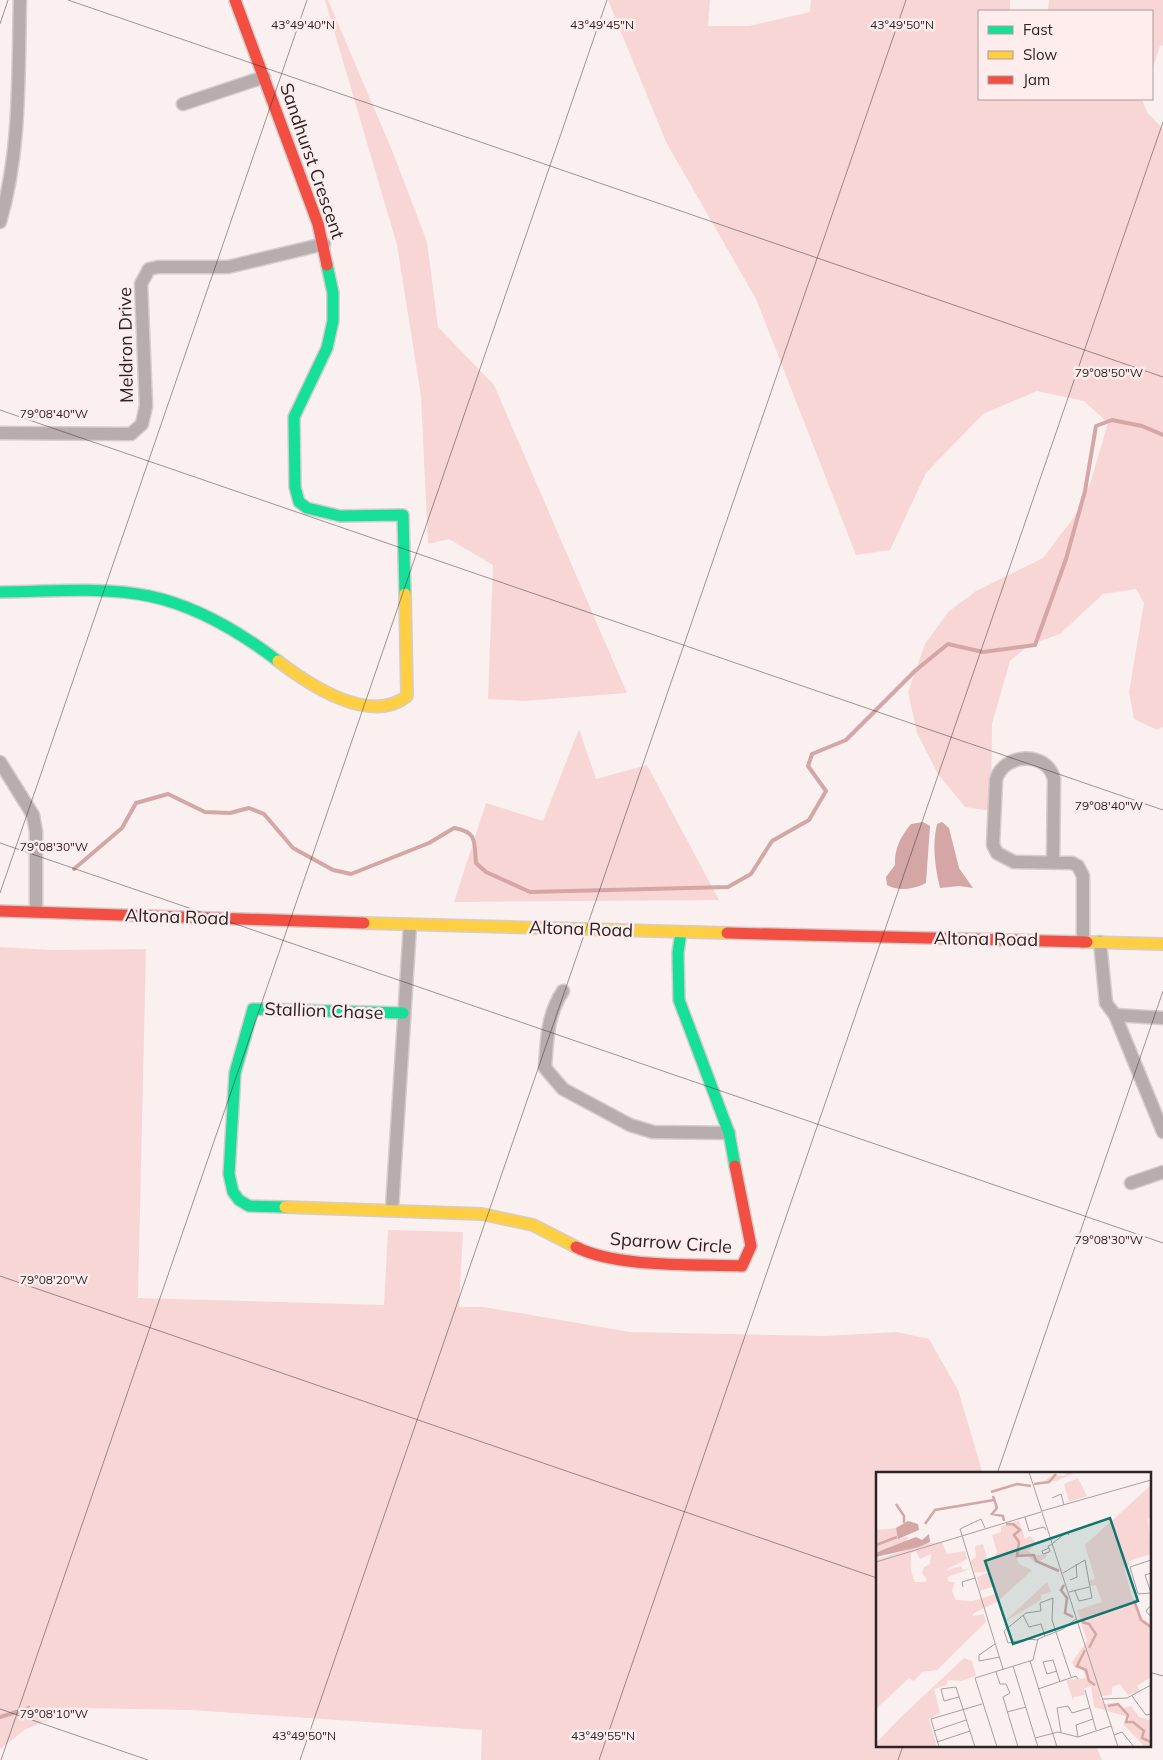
<svg xmlns="http://www.w3.org/2000/svg" width="1163" height="1760" font-family="Mulish,sans-serif">
<rect width="100%" height="100%" fill="#fbf0f0"/>
<g fill="#f8d6d6">
<path d="M 325,0 L 328,0 L 394,155 L 427,242 L 438,327 L 494,385 L 627,693 L 524,701 L 488,699 L 493,565 L 449,539 L 428,544 L 421,396 L 397,245 Z"/>
<path d="M 608,0 L 710,0 L 708,26 L 749,26 L 810,12 L 811,0 L 1010,0 L 1010,11 L 979,11 L 979,99 L 1142,99 L 1147,112 L 1163,129 L 1163,727 L 1157,730 L 1134,719 L 1129,692 L 1144,603 L 1136,589 L 1103,594 L 1060,634 L 1029,645 L 1010,661 L 992,724 L 991,811 L 965,807 L 938,774 L 917,733 L 908,692 L 925,644 L 948,612 L 976,591 L 1043,558 L 1074,517 L 1090,484 L 1108,423 L 1084,401 L 1037,391 L 983,414 L 926,473 L 890,550 L 856,555 L 756,299 L 666,142 Z"/>
<path d="M 1049,0 L 1163,0 L 1163,45 L 1160,46 L 1152,70 L 1152,11 L 1048,11 Z"/>
<path d="M 579,729 L 596,779 L 647,765 L 719,900 L 454,902 L 486,803 L 543,821 Z"/>
<path d="M 0,947 L 53,950 L 146,949 L 138,1298 L 384,1305 L 388,1230 L 463,1232 L 459,1307 L 484,1307 L 630,1332 L 826,1336 L 897,1332 L 929,1339 L 958,1390 L 983,1474 L 877,1474 L 877,1746 L 1096,1746 L 1102,1760 L 481,1760 L 482,1730 L 192,1710 L 79,1708 L 26,1729 L 0,1749 Z"/>
</g>
<g fill="#d4a6a6">
<path d="M 923,822 L 930,826 L 926,883 C 915,889 898,892 887,885 L 886,877 L 895,865 C 894,849 901,836 911,824 Z"/>
<path d="M 942,822 L 949,828 L 959,868 L 973,888 L 959,886 L 940,888 C 935,867 932,845 937,824 Z"/>
</g>
<g fill="none" stroke-linecap="round" stroke-linejoin="round">
<g stroke="#d4a6a6" stroke-width="4">
<path d="M 74,869 L 122,828 L 136,803 L 168,794 L 205,812 L 230,813 L 249,808 L 264,814 L 293,848 L 333,870 L 351,874 L 429,843 L 454,828 C 478,832 474,842 476,863 L 486,872 L 530,892 L 728,887 L 751,874 L 772,841 L 809,820 L 826,791 L 808,766 L 812,754 L 846,740 L 916,670 L 948,644 L 983,652 L 1035,645 L 1066,559 L 1085,491 L 1096,426 L 1112,420 L 1142,426 L 1163,435"/>
<path d="M 0,1717 L 29,1708"/>
</g>
<g stroke="#d5cccc" stroke-width="15">
<g id="street">
<path d="M 183,104 L 264,77"/>
<path d="M 0,222 C 21,150 18,75 20,0"/>
<path d="M 0,433 L 131,434 L 142,424 L 146,406 L 141,284 L 149,269 L 158,267 L 228,267 L 324,244"/>
<path d="M 0,762 L 33,815 L 36,832 L 36,911"/>
<path d="M 1053,862 L 1054,779 C 1047,750 1003,753 996,780 L 993,845 L 997,853 L 1014,862 L 1072,863 L 1078,866 L 1083,876 L 1083,942"/>
<path d="M 1100,942 L 1106,1003 L 1115,1015 L 1163,1132"/>
<path d="M 563,991 C 547,1015 547,1040 545,1068 L 563,1089 L 630,1125 L 653,1132 L 729,1133"/>
<path d="M 1115,1015 L 1163,1018"/>
<path d="M 1131,1183 L 1163,1172"/>
<path d="M 392,1209 L 410,925"/>
</g>
</g>
<g stroke="#d5cccc" stroke-width="14">
<g id="fast">
<path d="M 327,265 L 333,293 L 333,321 L 327,348 L 294,417 L 295,487 L 299,502 L 307,508 L 340,516 L 403,515 L 405,594"/>
<path d="M 0,592 C 49,592 101,586 149,596 C 197,606 240,632 278,661"/>
<path d="M 681,932 L 678,953 L 679,1000 L 729,1133 L 735,1166"/>
<path d="M 285,1207 L 249,1206 L 239,1200 L 233,1192 L 229,1174 L 235,1073 L 253,1009 L 403,1013"/>
</g>
</g>
<g stroke="#d5cccc" stroke-width="14">
<g id="slow">
<path d="M 278,661 C 308,684 370,726 407,696 L 405,594"/>
<path d="M 364,923 L 727,933"/>
<path d="M 1087,942 L 1163,944"/>
<path d="M 285,1207 L 482,1214 L 533,1225 L 576,1247"/>
</g>
</g>
<g stroke="#d5cccc" stroke-width="14">
<g id="jam">
<path d="M 235,0 L 318,224 L 327,265"/>
<path d="M 0,911 L 364,923"/>
<path d="M 727,933 L 1087,942"/>
<path d="M 576,1247 C 617,1268 696,1264 742,1266 L 751,1246 L 735,1166"/>
</g>
</g>
<use href="#street" stroke="#b8adad" stroke-width="12"/>
<use href="#fast" stroke="#16e098" stroke-width="11"/>
<use href="#slow" stroke="#ffcf43" stroke-width="11"/>
<use href="#jam" stroke="#f24e42" stroke-width="11"/>
</g>
<path fill="none" stroke="#2b2424" stroke-width="1" stroke-opacity="0.45" d="M 68,0 L 1163,377M 0,24 L 8,0M 0,410 L 1163,810M 0,843 L 1163,1243M 0,893 L 307,0M 0,1276 L 877,1578M 997,1474 L 1163,991M 1149,1672 L 1163,1676M 0,1709 L 148,1760M 1,1760 L 607,0M 300,1760 L 906,0M 599,1760 L 1163,122M 898,1760 L 903,1746"/>
<g text-anchor="middle" stroke-width="5" stroke-linejoin="round" paint-order="stroke">
<g font-size="18" fill="#2b2424" stroke="#ffecec">
<text transform="translate(312 161) rotate(71)" y="6">Sandhurst Crescent</text>
<text transform="translate(126 345) rotate(-91)" y="6">Meldron Drive</text>
<text transform="translate(177 917) rotate(2)" y="6">Altona Road</text>
<text transform="translate(581 929) rotate(2)" y="6">Altona Road</text>
<text transform="translate(986 939) rotate(1)" y="6">Altona Road</text>
<text transform="translate(324 1011) rotate(2)" y="6">Stallion Chase</text>
<text transform="translate(671 1243) rotate(4)" y="6">Sparrow Circle</text>
</g>
</g>
<g transform="translate(876 1472)">
<rect width="275" height="275" fill="#fbf0f0"/>
<path d="M 192,0 L 201,0 L 180,9 L 168,9 L 177,3 L 188,4 ZM 202,6 L 211,24 L 193,30 L 188,12 ZM 275,13 L 275,46 L 272,46 L 275,82 L 253,89 L 254,93 L 248,96 L 256,125 L 267,147 L 275,153 L 275,205 L 261,214 L 264,219 L 252,223 L 244,212 L 236,215 L 236,222 L 224,225 L 227,232 L 238,231 L 248,236 L 255,234 L 263,245 L 275,248 L 275,275 L 269,275 L 247,252 L 254,250 L 252,245 L 218,235 L 215,214 L 208,217 L 209,223 L 198,225 L 197,228 L 190,208 L 210,206 L 207,198 L 199,196 L 196,190 L 211,169 L 201,138 L 226,130 L 220,113 L 215,114 L 213,109 L 219,107 L 209,73 ZM 143,49 L 149,67 L 154,64 L 161,72 L 152,79 L 159,84 L 171,82 L 169,86 L 160,91 L 151,84 L 140,83 L 143,92 L 156,98 L 121,130 L 98,141 L 97,144 L 108,142 L 110,150 L 61,198 L 46,200 L 38,209 L 33,206 L 0,237 L 1,87 L 53,71 L 66,70 L 71,82 L 89,79 L 91,87 L 68,99 L 85,94 L 87,98 L 94,97 L 71,105 L 73,110 L 79,110 L 76,119 L 80,128 L 97,129 L 122,121 L 118,114 L 104,119 L 101,105 L 115,99 L 99,101 L 95,89 L 100,85 L 99,74 L 107,72 L 111,87 L 116,89 L 121,80 L 116,63 L 125,60 L 125,54 ZM 40,79 L 44,87 L 55,82 L 54,92 L 48,95 L 46,101 L 51,108 L 49,110 L 39,110 L 35,99 L 35,81 ZM 20,56 L 24,67 L 32,64 L 30,70 L 0,81 L 0,58 ZM 171,110 L 175,120 L 165,123 L 165,128 L 128,150 ZM 88,186 L 96,189 L 100,204 L 85,209 L 71,208 L 71,213 L 58,217 L 64,241 L 53,247 L 61,275 L 0,275 L 0,271 L 25,245 Z" fill="#f8d6d6" fill-rule="evenodd"/>
<path d="M 32,49 L 42,52 L 43,58 L 22,67 L 20,56 ZM 53,62 L 54,70 L 43,75 L 0,85 L 0,81 L 9,77 L 40,65 L 46,68 Z" fill="#d4a6a6"/>
<path fill="none" stroke="#d4a6a6" stroke-width="2.5" d="M 158,12 L 173,10 L 180,2M 115,20 L 141,12 L 155,14M 117,24 L 121,36 L 116,42 L 127,44 L 128,49M 20,32 L 28,44 L 28,51M 49,52 L 59,38 L 118,28M 130,52 L 137,52 L 144,58 L 138,63 L 143,70 L 141,84 L 158,83 L 160,89 L 183,99M 0,73 L 21,65M 188,113 L 185,118 L 191,126 L 189,141 L 197,145M 258,128 L 265,148 L 275,155M 206,150 L 213,152 L 220,162 L 213,176M 209,178 L 201,194 L 210,198 L 213,209 L 219,213M 232,234 L 242,232 L 252,243 L 250,250 L 257,250 L 268,259 L 266,266 L 275,270"/>
<path fill="none" stroke="#a89e9e" stroke-width="1" d="M 153,0 L 242,275M 176,26 L 185,22 L 188,33M 166,39 L 275,8M 149,45 L 153,59 L 168,55 L 170,58M 109,56 L 105,47 L 84,57 L 127,197M 177,71 L 191,60 L 193,63M 173,76 L 166,79 L 167,82 L 173,80 L 174,79 L 172,74 L 177,72M 275,88 L 254,95 L 262,122 L 275,121M 0,90 L 165,40M 187,101 L 209,88 L 216,126 L 203,129 L 199,119M 194,108 L 201,105 L 200,92M 87,115 L 86,110 L 99,106M 193,120 L 213,115M 275,121 L 269,103 L 275,101M 275,133 L 270,139 L 275,145M 147,143 L 153,155 L 165,152 L 169,164M 162,168 L 151,167 L 132,171 L 128,159 L 150,141 L 165,139 L 164,131 L 177,126 L 176,148 L 195,205M 119,172 L 103,183 L 103,189 L 124,185M 154,189 L 181,275M 137,194 L 162,275M 181,199 L 171,202 L 167,190 L 177,188 L 184,210M 120,200 L 124,212 L 130,212 L 134,221 L 127,225 L 142,275M 162,217 L 200,204 L 202,207M 209,218 L 220,258M 256,224 L 270,243 L 275,242M 83,225 L 68,229 L 65,217 L 80,215 L 99,275M 227,227 L 251,226 L 275,213M 131,240 L 150,235M 58,259 L 90,248M 185,260 L 181,236 L 192,234 L 196,241 L 213,236M 238,263 L 246,260 L 258,275M 202,265 L 200,253 L 217,247M 159,266 L 182,260 L 202,265 L 235,254M 61,270 L 94,259M 63,275 L 55,247 L 106,232M 121,275 L 99,206 L 157,188 L 162,167 L 187,157 L 200,147"/>
<path fill="#0f766e" fill-opacity="0.15" stroke="#0f766e" stroke-width="2.5" d="M 234,46 L 262,129 L 137,172 L 109,89 Z"/>
<rect width="275" height="275" fill="none" stroke="#2b2424" stroke-width="2.5"/>
</g>
<g font-size="12" text-anchor="middle" fill="#2b2424" stroke="#ffecec" stroke-width="5" stroke-linejoin="round" paint-order="stroke">
<text x="303" y="29">43°49'40"N</text>
<text x="602" y="29">43°49'45"N</text>
<text x="902" y="29">43°49'50"N</text>
<text x="1109" y="377">79°08'50"W</text>
<text x="54" y="418">79°08'40"W</text>
<text x="1109" y="810">79°08'40"W</text>
<text x="54" y="851">79°08'30"W</text>
<text x="1109" y="1244">79°08'30"W</text>
<text x="54" y="1284">79°08'20"W</text>
<text x="54" y="1718">79°08'10"W</text>
<text x="304" y="1740">43°49'50"N</text>
<text x="603" y="1740">43°49'55"N</text>
</g>
<rect x="978" y="10" width="175" height="90" fill="#ffecec" stroke="#aa9c9c"/>
<rect x="988" y="26" width="25" height="8" fill="#16e098" stroke="#aa9c9c"/>
<text x="1023" y="35" font-size="15" fill="#2b2424">Fast</text>
<rect x="988" y="51" width="25" height="8" fill="#ffcf43" stroke="#aa9c9c"/>
<text x="1023" y="60" font-size="15" fill="#2b2424">Slow</text>
<rect x="988" y="76" width="25" height="8" fill="#f24e42" stroke="#aa9c9c"/>
<text x="1023" y="85" font-size="15" fill="#2b2424">Jam</text>
</svg>
